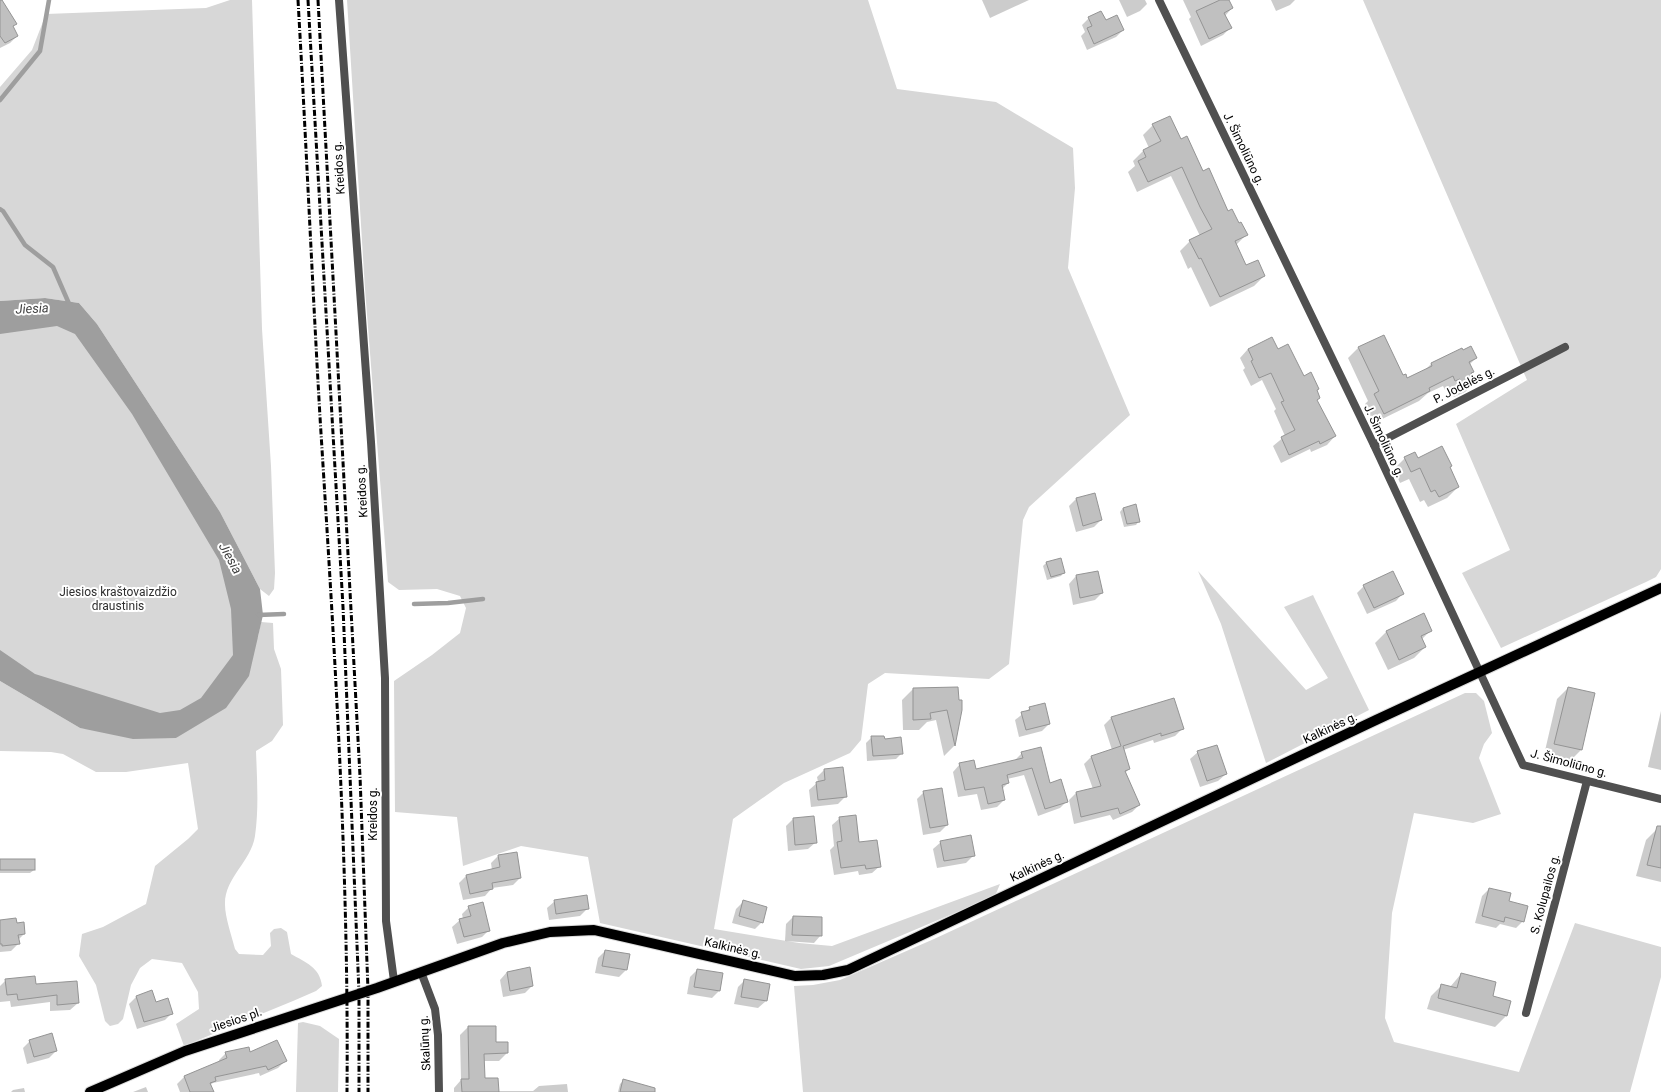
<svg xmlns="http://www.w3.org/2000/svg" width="1661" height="1092" font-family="Roboto,sans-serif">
<rect width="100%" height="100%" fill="#fff"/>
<g fill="#d7d7d7">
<path d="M 230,0 L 252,0 L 262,329 L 271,466 L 275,573 L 274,589 L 269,596 L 260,589 L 220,512 L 97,324 L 79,303 L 45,298 L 0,301 L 0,87 L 32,50 L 46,14 L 206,8 Z"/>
<path d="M 347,0 L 868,0 L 897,89 L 996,102 L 1073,148 L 1075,188 L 1068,268 L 1130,415 L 1029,507 L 1023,520 L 1009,664 L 989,679 L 885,673 L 868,684 L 861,740 L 850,753 L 784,783 L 733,819 L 714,929 L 799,943 L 832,946 L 1000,884 L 995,896 L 829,966 L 801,969 L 600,923 L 588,857 L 521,846 L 463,866 L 457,817 L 395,812 L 394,681 L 432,655 L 460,633 L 466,608 L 460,596 L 437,589 L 399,590 L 388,582 L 365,289 Z"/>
<path d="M 1363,0 L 1661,0 L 1661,569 L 1656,577 L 1646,582 L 1501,648 L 1462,573 L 1510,550 L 1456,424 L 1527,380 Z"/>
<path d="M 0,310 L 73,311 L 175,456 L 249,617 L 215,702 L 136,725 L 0,662 Z"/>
<path d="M 1198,571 L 1306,690 L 1328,678 L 1284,607 L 1313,595 L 1369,710 L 1266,763 L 1221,624 Z"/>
<path d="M 261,622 L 273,623 L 274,649 L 281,669 L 283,725 L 272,741 L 256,751 C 257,779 259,808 255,836 C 251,862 224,878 225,905 C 225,917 232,937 235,949 L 239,954 L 263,955 L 271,946 L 270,933 L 274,929 L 281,928 L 287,932 L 291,954 C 305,962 320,967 322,986 L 316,991 L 293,1001 L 184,1046 L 176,1024 L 199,1009 L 198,992 L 182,963 L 152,959 L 140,968 L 131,985 L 123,1019 L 118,1024 L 110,1026 L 105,1021 L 96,985 L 79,956 L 82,934 L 103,927 L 146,904 L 155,866 L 188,839 L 198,829 L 188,763 L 126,772 L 96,772 L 63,754 L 51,752 L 0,751 L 0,681 L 80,728 L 176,738 L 258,637 Z"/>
<path d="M 1465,693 L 1476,693 L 1484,701 L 1492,733 L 1484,744 L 1479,758 L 1501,814 L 1473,823 L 1414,813 L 1392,913 L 1385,1018 L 1394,1042 L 1519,1072 L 1575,923 L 1661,947 L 1661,977 L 1630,1092 L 803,1092 L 794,986 L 813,985 L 840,980 L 934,939 Z"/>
<path d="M 303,1022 L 320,1026 L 339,1039 L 338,1092 L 296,1092 L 298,1023 Z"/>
</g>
<path fill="#9e9e9e" d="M 45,298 L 79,303 L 97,324 L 220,512 L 260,589 L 263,615 L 249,676 L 226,708 L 176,738 L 133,739 L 80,728 L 0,681 L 0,650 L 35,674 L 160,713 L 180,710 L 201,698 L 233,655 L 231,609 L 219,560 L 132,414 L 75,334 L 57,326 L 0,334 L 0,301 Z"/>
<g fill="#0003">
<path d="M 982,0 L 1029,0 L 990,18 Z"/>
<path d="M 1119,0 L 1145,0 L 1147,4 L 1140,11 L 1127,17 Z"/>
<path d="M 1183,0 L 1219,0 L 1220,1 L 1228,0 L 1232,8 L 1225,16 L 1230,28 L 1223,35 L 1201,46 L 1189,19 L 1191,17 Z"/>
<path d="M 1271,0 L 1295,0 L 1290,5 L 1276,11 Z"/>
<path d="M 0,5 L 15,24 L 12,27 L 17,36 L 10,43 L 0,48 Z"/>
<path d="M 1089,18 L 1105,21 L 1123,30 L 1116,37 L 1087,50 L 1081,36 L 1085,32 L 1082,25 Z"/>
<path d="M 1153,125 L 1180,141 L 1203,172 L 1227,212 L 1246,235 L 1235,246 L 1245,267 L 1264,276 L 1254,286 L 1210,307 L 1191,267 L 1188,269 L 1180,251 L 1190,241 L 1200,236 L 1171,176 L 1137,192 L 1128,172 L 1135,166 L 1133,161 L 1143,151 L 1149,148 L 1143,135 Z"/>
<path d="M 1358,348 L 1407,379 L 1424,371 L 1431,364 L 1463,351 L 1476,358 L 1469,365 L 1472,372 L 1471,374 L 1475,382 L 1465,392 L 1454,397 L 1449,388 L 1445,390 L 1443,386 L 1428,393 L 1419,401 L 1374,423 L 1365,404 L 1368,401 L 1348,358 Z"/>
<path d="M 1248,349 L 1277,351 L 1316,390 L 1316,401 L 1335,436 L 1327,445 L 1311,452 L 1310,449 L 1281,463 L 1273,446 L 1285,436 L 1274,411 L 1276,409 L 1262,380 L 1251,386 L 1243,370 L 1245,368 L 1240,358 Z"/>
<path d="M 1405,458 L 1418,459 L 1449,468 L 1458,487 L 1447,498 L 1428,507 L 1424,500 L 1420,502 L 1409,479 L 1400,483 L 1394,469 Z"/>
<path d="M 1076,499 L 1101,520 L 1094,527 L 1076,532 L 1069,506 Z"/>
<path d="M 1123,508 L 1139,521 L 1136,525 L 1124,527 L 1120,512 Z"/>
<path d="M 1046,563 L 1064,572 L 1061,576 L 1047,580 L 1043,566 Z"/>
<path d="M 1097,572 L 1102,593 L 1095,600 L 1073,605 L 1069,584 L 1076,576 Z"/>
<path d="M 1364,586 L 1403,593 L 1396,601 L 1367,614 L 1357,593 Z"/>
<path d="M 1424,615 L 1431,630 L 1421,640 L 1425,647 L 1414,658 L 1388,670 L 1375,643 L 1386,632 Z"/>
<path d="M 957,688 L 958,701 L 961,709 L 954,746 L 944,756 L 936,720 L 927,722 L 919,730 L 903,730 L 902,700 L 913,689 Z"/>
<path d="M 1568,688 L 1594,694 L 1581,750 L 1570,761 L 1544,755 L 1557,699 Z"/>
<path d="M 1173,699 L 1182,729 L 1175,736 L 1154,743 L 1153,740 L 1123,750 L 1129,769 L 1125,773 L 1139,805 L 1132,812 L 1113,820 L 1110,815 L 1074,824 L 1069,800 L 1076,793 L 1093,789 L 1084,764 L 1091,757 L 1112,750 L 1104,725 L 1111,718 Z"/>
<path d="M 1030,708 L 1049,724 L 1042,731 L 1019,737 L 1015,720 Z"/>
<path d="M 1661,711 L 1661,770 L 1648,767 Z"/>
<path d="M 872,737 L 901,754 L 896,759 L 867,761 L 866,743 Z"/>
<path d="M 1198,752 L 1226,774 L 1218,781 L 1200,787 L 1190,759 Z"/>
<path d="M 1022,753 L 1049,784 L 1067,801 L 1060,808 L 1038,816 L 1024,775 L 1007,779 L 1008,783 L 1002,789 L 1004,800 L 997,807 L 981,810 L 977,794 L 958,797 L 953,772 L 960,764 L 975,770 L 1015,760 Z"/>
<path d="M 824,770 L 846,796 L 838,804 L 811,807 L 809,790 L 818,782 L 817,777 Z"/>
<path d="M 924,792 L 947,825 L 940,832 L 923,835 L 917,799 Z"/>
<path d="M 840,818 L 858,844 L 880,866 L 872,873 L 859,875 L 858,871 L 834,875 L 830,850 L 834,846 L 832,825 Z"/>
<path d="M 793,819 L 816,842 L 808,849 L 788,851 L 786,826 Z"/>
<path d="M 1657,829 L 1661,830 L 1661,882 L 1636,876 L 1646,840 Z"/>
<path d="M 941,842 L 974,855 L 966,863 L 937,868 L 933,849 Z"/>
<path d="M 498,856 L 520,878 L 513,885 L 492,888 L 485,896 L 463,900 L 459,883 L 466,876 L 492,870 L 491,863 Z"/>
<path d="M 0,860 L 34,870 L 30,873 L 0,873 Z"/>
<path d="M 1489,889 L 1508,902 L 1523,921 L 1516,928 L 1500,924 L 1496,928 L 1475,923 L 1482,896 Z"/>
<path d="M 555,901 L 587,909 L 580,916 L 549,920 L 547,908 Z"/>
<path d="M 743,902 L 762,922 L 755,929 L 732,923 L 736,909 Z"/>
<path d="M 469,907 L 489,930 L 482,937 L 457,944 L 452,927 L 460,920 L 463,919 L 462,914 Z"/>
<path d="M 793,917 L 821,935 L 814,943 L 785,941 L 786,924 Z"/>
<path d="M 0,921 L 16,924 L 24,934 L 18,940 L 18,944 L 11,951 L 0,952 Z"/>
<path d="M 605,951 L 626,970 L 619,977 L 595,973 L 598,958 Z"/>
<path d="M 529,968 L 532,986 L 525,993 L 503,997 L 500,980 L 507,972 Z"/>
<path d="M 697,970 L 722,974 L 719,991 L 712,998 L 687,994 L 690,977 Z"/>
<path d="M 1461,974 L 1492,997 L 1510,1001 L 1506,1016 L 1495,1027 L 1427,1009 L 1431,996 L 1442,985 L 1450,987 Z"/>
<path d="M 6,980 L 35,985 L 78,1003 L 70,1010 L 50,1011 L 50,1002 L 11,1007 L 10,1001 L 0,1002 L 0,986 Z"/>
<path d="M 745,980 L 769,985 L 766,1001 L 758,1008 L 734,1004 L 738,987 Z"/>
<path d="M 152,992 L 155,1003 L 172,1013 L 165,1020 L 137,1029 L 129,1004 L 136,997 Z"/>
<path d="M 468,1027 L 495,1043 L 507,1053 L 499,1061 L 483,1061 L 484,1079 L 498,1091 L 533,1091 L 539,1086 L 567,1084 L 568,1092 L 454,1092 L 454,1088 L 461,1080 L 460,1035 Z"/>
<path d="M 30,1041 L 56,1051 L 49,1058 L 27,1064 L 23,1048 Z"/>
<path d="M 226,1053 L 249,1053 L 285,1061 L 278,1068 L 260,1076 L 259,1073 L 213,1083 L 210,1085 L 213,1092 L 180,1092 L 177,1084 L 184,1077 L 219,1062 L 219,1060 Z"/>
<path d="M 623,1081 L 633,1092 L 618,1092 L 620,1084 Z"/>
<path d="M 146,1087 L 148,1092 L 133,1092 Z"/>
<path d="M 24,1088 L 25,1092 L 11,1092 L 13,1090 Z"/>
</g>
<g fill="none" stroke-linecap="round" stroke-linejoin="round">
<g stroke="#9e9e9e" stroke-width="4.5">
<path d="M 0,100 L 40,51 L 49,0"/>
<path d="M 0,209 L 3,211 L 25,245 L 53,267 L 70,306"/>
<path d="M 414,604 L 448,603 L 483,599"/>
<path d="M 258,615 L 284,614"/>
</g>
</g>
<g fill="#c0c0c0" stroke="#949494">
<path d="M 0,0 L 2,0 L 17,24 L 13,26 L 18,36 L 5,43 L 0,36 Z"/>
<path d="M 1220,0 L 1229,0 L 1233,8 L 1224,13 L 1232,28 L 1209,39 L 1196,11 Z"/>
<path d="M 1101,11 L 1106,20 L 1117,15 L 1124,30 L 1094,44 L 1087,28 L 1092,26 L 1088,17 Z"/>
<path d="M 1170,116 L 1181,139 L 1187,136 L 1203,171 L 1209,168 L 1228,211 L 1232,209 L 1239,223 L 1241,222 L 1248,235 L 1235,241 L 1246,265 L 1258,260 L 1265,276 L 1220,297 L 1201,258 L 1199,259 L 1189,240 L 1212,229 L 1200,207 L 1182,167 L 1148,182 L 1138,161 L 1146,157 L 1143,150 L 1161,141 L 1152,124 Z"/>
<path d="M 1384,335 L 1403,375 L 1406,374 L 1407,378 L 1432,366 L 1431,363 L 1462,348 L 1463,350 L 1471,346 L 1477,358 L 1469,362 L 1474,372 L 1471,373 L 1476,383 L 1464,388 L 1460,379 L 1455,381 L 1453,376 L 1429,388 L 1430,391 L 1384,414 L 1374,394 L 1379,391 L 1358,347 Z"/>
<path d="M 1272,337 L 1278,349 L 1288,344 L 1304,376 L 1311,372 L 1319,389 L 1317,390 L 1320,398 L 1317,400 L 1336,436 L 1320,444 L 1319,441 L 1289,455 L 1281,437 L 1295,430 L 1281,402 L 1284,401 L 1271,373 L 1259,378 L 1251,361 L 1253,360 L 1248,349 Z"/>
<path d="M 1442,446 L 1452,466 L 1450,467 L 1459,487 L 1439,497 L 1435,490 L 1431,492 L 1420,468 L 1411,472 L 1404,457 L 1415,452 L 1418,458 Z"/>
<path d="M 1095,493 L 1102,520 L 1083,526 L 1076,498 Z"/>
<path d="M 1136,504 L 1140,522 L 1127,524 L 1123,508 Z"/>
<path d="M 1061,558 L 1065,573 L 1051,577 L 1046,562 Z"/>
<path d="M 1098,571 L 1103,593 L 1080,598 L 1076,575 Z"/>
<path d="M 1393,571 L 1404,594 L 1374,608 L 1363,585 Z"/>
<path d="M 1424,613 L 1432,631 L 1421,636 L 1426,647 L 1399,660 L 1386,631 Z"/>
<path d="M 958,687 L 959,700 L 962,700 L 962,710 L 955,746 L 947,710 L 930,713 L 931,719 L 913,720 L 913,688 Z"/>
<path d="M 1568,687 L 1595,693 L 1582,750 L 1554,744 Z"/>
<path d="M 1174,698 L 1184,729 L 1161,736 L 1161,733 L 1123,746 L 1130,769 L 1125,771 L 1140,805 L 1120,814 L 1118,808 L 1081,817 L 1076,792 L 1101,786 L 1091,756 L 1121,746 L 1111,717 Z"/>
<path d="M 1045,703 L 1050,724 L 1026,730 L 1021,712 L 1030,710 L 1029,707 Z"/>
<path d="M 871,736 L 884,736 L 885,739 L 901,737 L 903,754 L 873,756 Z"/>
<path d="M 1217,745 L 1227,774 L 1207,781 L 1197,751 Z"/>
<path d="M 1041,747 L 1050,783 L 1061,779 L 1068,802 L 1045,809 L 1032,768 L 1007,775 L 1009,783 L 1002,785 L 1005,800 L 988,804 L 984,787 L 965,790 L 959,763 L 974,760 L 976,769 L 1023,758 L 1021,752 Z"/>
<path d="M 843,767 L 847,797 L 818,800 L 816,782 L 825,780 L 824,769 Z"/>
<path d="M 942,788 L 948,825 L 930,828 L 923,791 Z"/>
<path d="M 856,815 L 859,842 L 877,840 L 881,867 L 866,869 L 865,865 L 841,868 L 837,842 L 842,841 L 839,817 Z"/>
<path d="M 814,816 L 817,843 L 795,845 L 793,818 Z"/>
<path d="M 1657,826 L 1661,826 L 1661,868 L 1647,865 Z"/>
<path d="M 971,835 L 975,856 L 944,861 L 940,841 Z"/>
<path d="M 517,852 L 521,878 L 492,883 L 493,889 L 470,894 L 466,875 L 500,867 L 498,855 Z"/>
<rect x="0" y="859" width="35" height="11"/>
<path d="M 1489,888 L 1511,893 L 1509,901 L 1528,906 L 1524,922 L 1505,917 L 1504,922 L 1482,916 Z"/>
<path d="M 587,895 L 589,909 L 556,914 L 554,900 Z"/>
<path d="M 743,900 L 767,907 L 763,923 L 739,916 Z"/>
<path d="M 483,902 L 490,931 L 464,937 L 459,919 L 471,916 L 468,906 Z"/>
<path d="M 793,916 L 822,917 L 822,936 L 792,935 Z"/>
<path d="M 16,918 L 17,923 L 24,922 L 25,934 L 18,935 L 20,944 L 2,946 L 2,944 L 0,944 L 0,920 Z"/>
<path d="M 605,950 L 630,954 L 627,970 L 602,966 Z"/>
<path d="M 530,967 L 533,986 L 510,991 L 507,972 Z"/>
<path d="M 697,969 L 723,973 L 720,991 L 694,987 Z"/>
<path d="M 1461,973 L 1496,982 L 1493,996 L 1511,1001 L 1507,1016 L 1438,998 L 1441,984 L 1457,988 Z"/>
<path d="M 35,976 L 36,984 L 77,981 L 79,1003 L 57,1005 L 57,995 L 18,1000 L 17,994 L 7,995 L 5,979 Z"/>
<path d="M 744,979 L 770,984 L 767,1001 L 741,997 Z"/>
<path d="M 152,990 L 156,1002 L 168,998 L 173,1014 L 144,1022 L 136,996 Z"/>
<path d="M 468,1026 L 496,1026 L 496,1042 L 508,1042 L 508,1053 L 484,1054 L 485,1078 L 498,1078 L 499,1092 L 462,1092 L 461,1079 L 469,1079 Z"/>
<path d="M 52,1033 L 57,1051 L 34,1057 L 29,1040 Z"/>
<path d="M 277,1040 L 287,1061 L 268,1070 L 266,1066 L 215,1077 L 216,1081 L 210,1083 L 214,1092 L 190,1092 L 184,1076 L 227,1058 L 225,1052 L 249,1047 L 250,1052 Z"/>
<path d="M 623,1079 L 655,1088 L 655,1092 L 620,1092 Z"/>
</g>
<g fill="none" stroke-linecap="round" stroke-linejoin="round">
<g stroke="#dbdbdb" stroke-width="12">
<path id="primary" d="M 90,1092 L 185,1051 L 377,988 L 503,943 L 550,932 L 594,930 L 795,976 L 823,975 L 848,970 L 1376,720 L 1661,588"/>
</g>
<g stroke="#505050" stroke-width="8">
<path d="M 339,0 L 371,442 L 385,678 L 386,921 L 394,981"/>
<path d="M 1159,0 L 1374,445 L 1523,765 L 1661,799"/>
<path d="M 1374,445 L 1565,347"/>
<path d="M 421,972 L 435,1009 L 438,1035 L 439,1092"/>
<path d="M 1526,1013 L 1587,781"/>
</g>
<use href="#primary" stroke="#000" stroke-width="10"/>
<g stroke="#000" stroke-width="3" stroke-dasharray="6 2 1 2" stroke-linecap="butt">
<path d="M 298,0 C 306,139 312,278 320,417 C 334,642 349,867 347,1092"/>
<path d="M 308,0 L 343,607 L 359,993 L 359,1092"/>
<path d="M 318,0 L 360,776 L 368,990 L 368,1092"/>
</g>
</g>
<g text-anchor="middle" stroke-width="4" stroke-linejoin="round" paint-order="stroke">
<g font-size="12" fill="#000" stroke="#fff">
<text transform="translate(1244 149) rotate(64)" y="4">J. Šimoliūno g.</text>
<text transform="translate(339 168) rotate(-94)" y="4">Kreidos g.</text>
<text transform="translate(1464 385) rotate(-27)" y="4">P. Jodelės g.</text>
<text transform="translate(1384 441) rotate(65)" y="4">J. Šimoliūno g.</text>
<text transform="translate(362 491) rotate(-93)" y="4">Kreidos g.</text>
<text transform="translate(1330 728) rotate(-25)" y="4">Kalkinės g.</text>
<text transform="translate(1569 763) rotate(15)" y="4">J. Šimoliūno g.</text>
<text transform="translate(373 814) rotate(-90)" y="4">Kreidos g.</text>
<text transform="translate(1037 866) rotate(-25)" y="4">Kalkinės g.</text>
<text transform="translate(1545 894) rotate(-75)" y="4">S. Kolupailos g.</text>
<text transform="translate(733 948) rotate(13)" y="4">Kalkinės g.</text>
<text transform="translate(236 1020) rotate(-19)" y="4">Jiesios pl.</text>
<text transform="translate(425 1043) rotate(-93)" y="4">Skalūnų g.</text>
</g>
<g font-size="12" fill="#2e2e2e" stroke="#fff">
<text x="118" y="596">Jiesios kraštovaizdžio<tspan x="118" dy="14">draustinis</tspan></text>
</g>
<g font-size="13" font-style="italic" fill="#3f3f3f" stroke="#fff">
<text transform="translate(32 308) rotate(-3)" y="5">Jiesia</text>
<text transform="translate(231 558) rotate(61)" y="5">Jiesia</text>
</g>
</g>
</svg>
